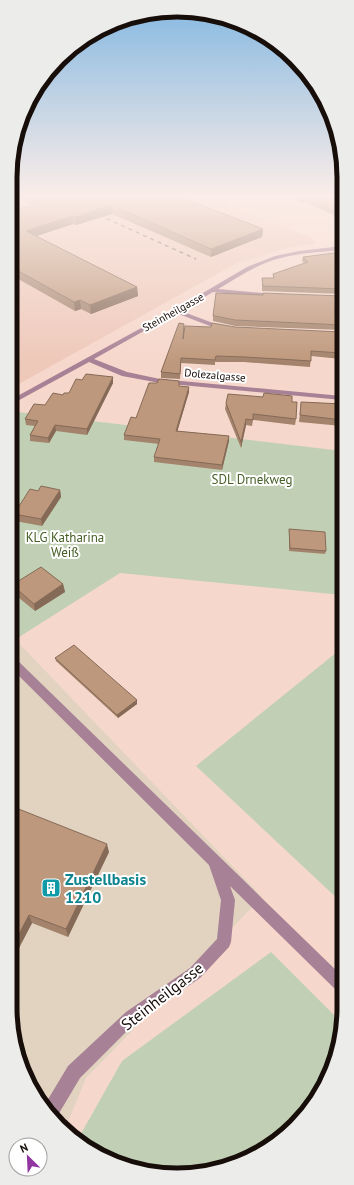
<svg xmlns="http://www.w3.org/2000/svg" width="354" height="1185" font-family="'PT Sans',sans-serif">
<rect width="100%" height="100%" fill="#f6d7cb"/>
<path fill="#e1d3c0" d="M 11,635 L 262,897 L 86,1078 L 65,1129 L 52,1118 L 23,1072 L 10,1008 Z"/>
<path fill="#eec8b9" d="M 13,197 L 217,197 L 231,207 L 310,237 L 316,244 L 291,247 L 235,264 L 17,385 L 12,382 Z"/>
<g fill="#c1d0b4">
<path d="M 18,412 L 342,451 L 342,595 L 120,573 L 16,639 L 11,635 L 12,416 Z"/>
<path d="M 342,648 L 341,902 L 196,766 Z"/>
<path d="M 271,952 L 341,1022 L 341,1041 L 316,1101 L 278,1141 L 220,1169 L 155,1174 L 103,1158 L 78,1139 L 122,1061 Z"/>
</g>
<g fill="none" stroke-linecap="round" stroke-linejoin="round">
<g fill="#a78195" fill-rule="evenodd">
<path d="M 339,197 L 343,197 L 343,199 L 339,198 Z"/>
<path d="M 342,246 L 342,250 C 320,252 298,253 277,259 C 256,265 237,278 218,289 L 274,294 L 276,295 L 276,297 L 213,292 L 181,311 L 213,323 L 227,326 L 227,328 L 210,326 L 176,313 L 94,359 L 127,372 L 160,379 L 342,396 L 342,400 L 160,383 L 122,376 L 89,362 L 12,404 L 12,399 L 174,310 L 247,267 L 275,256 L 299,251 Z"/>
<path d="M 11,657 L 15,658 L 341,975 L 341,992 L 336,990 L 230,886 L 235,900 L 231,942 L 229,947 L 200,978 L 136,1022 L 80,1078 L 55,1120 L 52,1118 L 44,1106 L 68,1066 L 126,1012 L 190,968 L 217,939 L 221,900 L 209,865 L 11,668 Z"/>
</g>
<path stroke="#7e6a62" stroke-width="1.5" stroke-dasharray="4 4" stroke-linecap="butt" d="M 92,212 L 196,259"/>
</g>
<g fill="#a3836b">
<path d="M 16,197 L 181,197 L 263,229 L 262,237 L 211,257 L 112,214 L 76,225 L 73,224 L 37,236 L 137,287 L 138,296 L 91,314 L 81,309 L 75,311 L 13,276 L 13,211 L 32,205 Z"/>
<path d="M 292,197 L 336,197 L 342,201 L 342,219 L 305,202 L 301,203 Z"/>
<path d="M 342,252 L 342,296 L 342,294 L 262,291 L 262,278 L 273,278 L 273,274 L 304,263 L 302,261 L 303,257 Z"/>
<path d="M 342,296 L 342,331 L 342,330 L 235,326 L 213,321 L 213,316 Z"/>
<path d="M 235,327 L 342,332 L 342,356 L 341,356 L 341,359 L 311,356 L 310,367 L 244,362 L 215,362 L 215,365 L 181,363 L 180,379 L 161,378 L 161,372 L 183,334 Z"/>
<path d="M 113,377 L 113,383 L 87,435 L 56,431 L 49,443 L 30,441 L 30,435 L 35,426 L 26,425 L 25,419 L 45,405 L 63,395 L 69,393 L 82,380 Z"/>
<path d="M 179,381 L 179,386 L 189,392 L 177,431 L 229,436 L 229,441 L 222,470 L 154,462 L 154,457 L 159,444 L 124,440 L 124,435 L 136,418 Z"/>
<path d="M 292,402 L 296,419 L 295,425 L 253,420 L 252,426 L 246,425 L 241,448 L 225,409 L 226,403 Z"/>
<path d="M 301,402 L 342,404 L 342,426 L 299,422 Z"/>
<path d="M 60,490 L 61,497 L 42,526 L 15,521 L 14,514 L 38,491 Z"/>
<path d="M 289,529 L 326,551 L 325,554 L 289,551 Z"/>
<path d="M 63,584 L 65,592 L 35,611 L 13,593 L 12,586 L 12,585 Z"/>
<path d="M 55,658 L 137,704 L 118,718 L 56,661 Z"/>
<path d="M 11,806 L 109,852 L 68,937 L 32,923 L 10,965 Z"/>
</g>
<g fill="#856a57">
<path d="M 306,198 L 305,202 L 301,203 L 302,199 Z"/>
<path d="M 111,205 L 112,214 L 76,225 L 75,217 Z"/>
<path d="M 72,216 L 73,224 L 27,239 L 26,231 Z"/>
<path d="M 263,229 L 262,237 L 211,257 L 211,249 Z"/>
<path d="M 137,287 L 138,296 L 91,314 L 90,305 Z"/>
<path d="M 80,300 L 81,309 L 75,311 L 74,302 Z"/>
<path d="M 113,377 L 113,383 L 87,435 L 87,429 Z"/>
<path d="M 189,387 L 189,392 L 176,436 L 176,431 Z"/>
<path d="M 246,419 L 246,425 L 241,448 L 241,442 Z"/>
<path d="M 55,425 L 56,431 L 49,443 L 48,438 Z"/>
<path d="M 229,436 L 229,441 L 222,470 L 222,465 Z"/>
<path d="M 60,490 L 61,497 L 42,526 L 41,519 Z"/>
<path d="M 63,584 L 65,592 L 35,611 L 34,604 Z"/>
<path d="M 137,700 L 137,704 L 118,718 L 117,715 Z"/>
<path d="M 107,844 L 109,852 L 68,937 L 66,929 Z"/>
<path d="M 29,915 L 32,923 L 10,965 L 10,951 Z"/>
</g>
<g fill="#be987c" stroke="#856a57">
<path d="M 31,197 L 181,197 L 263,229 L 211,249 L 111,205 L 75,217 L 72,216 L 26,231 L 137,287 L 90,305 L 80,300 L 74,302 L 13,268 L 13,211 L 42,202 Z"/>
<path d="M 299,197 L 336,197 L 342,201 L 342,214 L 306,198 L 302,199 Z"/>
<path d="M 342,252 L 342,289 L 263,286 L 262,278 L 274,278 L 273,274 L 308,262 L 303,257 Z"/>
<path d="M 216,293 L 263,295 L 263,293 L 342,296 L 342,325 L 235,320 L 215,316 L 213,316 Z"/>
<path d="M 179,323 L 184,324 L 183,339 L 185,326 L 211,327 L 212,323 L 235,327 L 342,332 L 342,350 L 341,350 L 341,353 L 311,351 L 311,361 L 245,357 L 216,356 L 215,360 L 181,358 L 180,374 L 161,372 Z"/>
<path d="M 86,374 L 113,377 L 87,429 L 55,425 L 48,438 L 30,435 L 38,421 L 25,419 L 34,404 L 45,405 L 53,393 L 63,395 L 64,393 L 69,393 L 76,379 L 82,380 Z"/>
<path d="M 159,379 L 179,381 L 179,386 L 189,387 L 176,431 L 229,436 L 222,465 L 154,457 L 160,439 L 124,435 L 131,417 L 136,418 L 149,383 L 157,383 Z"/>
<path d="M 264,393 L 292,396 L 292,402 L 297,402 L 296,419 L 253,414 L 253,420 L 246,419 L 241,442 L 226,403 L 228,394 L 263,397 Z"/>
<path d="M 301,402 L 342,404 L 342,420 L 300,415 Z"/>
<path d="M 41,486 L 60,490 L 41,519 L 14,514 L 30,489 L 38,491 Z"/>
<path d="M 289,529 L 325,532 L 326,551 L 290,548 Z"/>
<path d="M 41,567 L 63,584 L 34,604 L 12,585 Z"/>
<path d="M 74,645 L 137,700 L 117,715 L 55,658 Z"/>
<path d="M 11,806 L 107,844 L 66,929 L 29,915 L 10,951 Z"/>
</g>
<linearGradient id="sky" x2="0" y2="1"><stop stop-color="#85b8e1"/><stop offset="0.54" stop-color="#fbede8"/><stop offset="1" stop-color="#fbede8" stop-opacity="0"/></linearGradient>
<rect width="354" height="363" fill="url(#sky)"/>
<defs>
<g id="building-square" transform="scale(1)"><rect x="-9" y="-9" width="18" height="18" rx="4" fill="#0f9aa8" stroke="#fff"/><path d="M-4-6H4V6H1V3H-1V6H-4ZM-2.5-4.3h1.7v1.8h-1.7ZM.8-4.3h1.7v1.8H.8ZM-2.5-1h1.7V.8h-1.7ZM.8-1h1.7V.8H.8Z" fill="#fff"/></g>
</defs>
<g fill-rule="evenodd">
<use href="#building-square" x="51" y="888"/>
</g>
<g text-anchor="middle" stroke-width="4" stroke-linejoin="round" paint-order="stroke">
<g font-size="11" fill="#170d09" stroke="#fff">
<text transform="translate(173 312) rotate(-29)" y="4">Steinheilgasse</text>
<text transform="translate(215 375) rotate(5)" y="4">Dolezalgasse</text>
</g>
<g font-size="13" fill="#455f25" stroke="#fff">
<text x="252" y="484">SDL Drnekweg</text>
<text x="65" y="542">KLG Katharina<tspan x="65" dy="15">Weiß</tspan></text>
</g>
<g font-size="16" font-weight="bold" fill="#0d838f" stroke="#fff" text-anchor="start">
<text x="65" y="885">Zustellbasis<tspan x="65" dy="18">1210</tspan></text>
</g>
<g font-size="16" fill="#170d09" stroke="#fff">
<text transform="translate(162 996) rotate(-38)" y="6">Steinheilgasse</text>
</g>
</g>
<path d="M0 0H354V1185H0ZM177 17H177A160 160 0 0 1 337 177V1008A160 160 0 0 1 177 1168H177A160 160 0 0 1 17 1008V177A160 160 0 0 1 177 17Z" fill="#ececeb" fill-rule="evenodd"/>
<path fill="none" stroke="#170d09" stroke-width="5" d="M177 17H177A160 160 0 0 1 337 177V1008A160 160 0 0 1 177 1168H177A160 160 0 0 1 17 1008V177A160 160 0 0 1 177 17Z"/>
<g transform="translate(28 1157) rotate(336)"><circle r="19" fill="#ffffff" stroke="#a29e9d"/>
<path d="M0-3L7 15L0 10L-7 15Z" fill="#9136a1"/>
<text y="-6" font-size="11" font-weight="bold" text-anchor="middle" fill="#170d09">N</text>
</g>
</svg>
